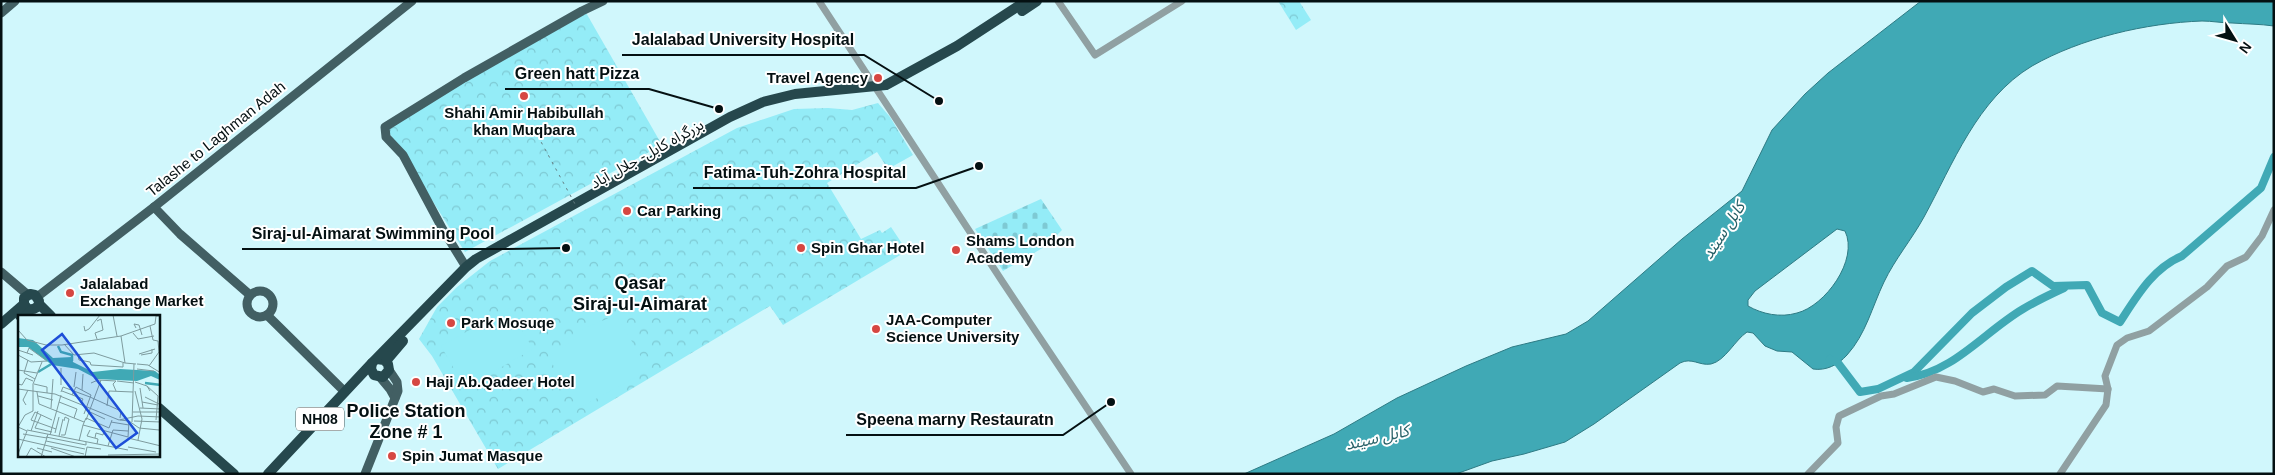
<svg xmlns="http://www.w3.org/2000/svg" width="2275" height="475" font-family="Helvetica,'Noto Sans Arabic',sans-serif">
<defs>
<pattern id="cemetery-stones" width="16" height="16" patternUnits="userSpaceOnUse" patternTransform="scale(1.25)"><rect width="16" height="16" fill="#94ecf7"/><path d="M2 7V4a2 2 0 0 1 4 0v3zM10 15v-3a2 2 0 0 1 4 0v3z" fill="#7ec9d3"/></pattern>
<pattern id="park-crowns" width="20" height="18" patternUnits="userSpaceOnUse" patternTransform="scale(1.25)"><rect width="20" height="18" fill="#94ecf7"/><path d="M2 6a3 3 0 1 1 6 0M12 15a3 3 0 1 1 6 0" fill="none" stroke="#7ec9d3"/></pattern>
</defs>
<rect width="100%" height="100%" fill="#d0f7fc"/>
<path fill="url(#cemetery-stones)" d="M 1041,199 L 1062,230 L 1046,246 L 1003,271 L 975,229 Z"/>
<g fill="url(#park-crowns)">
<path d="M 1278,1 L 1299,1 L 1311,20 L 1296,30 Z"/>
<path d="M 585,11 L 662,145 L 465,252 L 386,128 Z"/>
<path d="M 878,103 L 890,117 L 913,155 L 888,169 L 877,152 L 827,183 L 861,239 L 880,230 L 882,233 L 891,227 L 907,251 L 783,325 L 770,306 L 498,469 L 432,356 L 419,339 L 437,307 L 457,287 L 490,261 L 737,128 L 794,109 L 828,108 L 852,110 Z"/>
</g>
<g fill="#94ecf7">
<path d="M 509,308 L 533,349 L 465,388 L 441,346 Z"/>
<path d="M 616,315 L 649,370 L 579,408 L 550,360 L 553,353 L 573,340 L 583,329 Z"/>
</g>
<path fill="#40a9b5" stroke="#2e7b84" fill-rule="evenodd" d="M 1921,1 L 2274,1 L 2274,26 C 2260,24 2246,24 2232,23 C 2222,23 2212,21 2202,21 C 2146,23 2081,38 2032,66 C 1977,99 1953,164 1924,217 C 1912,239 1895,259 1884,282 C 1872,307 1866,334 1847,355 C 1838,365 1826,371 1813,369 L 1792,352 L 1777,351 L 1765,346 L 1753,333 L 1747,332 C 1735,340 1725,361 1711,364 C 1699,366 1692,357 1680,363 L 1594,424 L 1565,442 L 1524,454 L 1492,461 L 1456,474 L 1244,474 L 1334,434 L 1397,398 L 1466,366 L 1512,347 L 1566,334 L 1588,321 L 1682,239 L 1742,191 L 1772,130 L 1805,94 L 1828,73 ZM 1837,229 L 1845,231 C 1859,260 1825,306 1797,313 C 1780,318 1762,314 1748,306 L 1748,300 L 1755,291 Z"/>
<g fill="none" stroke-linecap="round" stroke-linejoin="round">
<g stroke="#40a9b5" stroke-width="8">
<path d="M 1830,359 L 1838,363 L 1860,392 L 1878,389 L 1914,372 L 1972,313 L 2006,287 L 2032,271 L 2053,286 L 2087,285 L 2102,313 L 2120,322 C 2137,296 2153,268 2182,256 L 2261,188 L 2274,157"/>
<path d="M 1907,378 C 1954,372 1984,332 2023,309 C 2036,301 2051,294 2064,288"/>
</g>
<g stroke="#90a0a2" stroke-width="7">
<path d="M 819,1 L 1002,281 L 1131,474"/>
<path d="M 1058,1 L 1095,55 L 1182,1"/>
<path d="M 1808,474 L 1838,443 L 1836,427 L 1839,416 L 1881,396 L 1894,394 L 1936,377 L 1955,381 L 1983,392 L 1994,389 L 2015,396 L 2045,395 L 2057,386 L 2108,389"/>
<path d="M 2060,474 L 2106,405 L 2108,389 L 2105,376 L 2117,345 L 2127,338 L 2149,331 L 2207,287 L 2227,266 L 2246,257 L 2262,236 L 2274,210"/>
</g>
<g stroke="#425f63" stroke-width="9">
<path d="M 1,13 L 15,1"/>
<path d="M 154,207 L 180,234 L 250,295"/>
<path d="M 466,267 L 442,228 L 403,155 L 386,137 L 385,127 L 464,78 L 582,11 L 603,1"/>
<path d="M 1,272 L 28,295"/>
<circle cx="260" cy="304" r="13"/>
<path d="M 37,297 L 154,207 L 412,1"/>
<path d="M 267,315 L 345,392"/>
<path d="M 380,377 L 390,389 L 395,398"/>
<path d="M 365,474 L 398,391 L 397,382 L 389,370"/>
</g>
<g stroke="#26484d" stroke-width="10">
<path d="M 1022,11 L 1037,1"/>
<path d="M 39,304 L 51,316"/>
<path d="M 20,316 L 28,309 C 35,310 39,307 39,301 L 35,295 L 30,294 L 24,298 L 24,304 L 28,309"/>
<path d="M 1,324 L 24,304"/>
<path d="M 377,359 L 384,360 L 388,364 L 389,370 L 383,377 L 374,375 L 371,369 L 372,363 L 466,267 L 476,259 L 730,117 L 763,102 L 795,94 L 886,85 L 957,46 L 1026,1"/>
<path d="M 386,361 L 403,341"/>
<path d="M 159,408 L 234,474"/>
<path d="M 268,474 L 372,363"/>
</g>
<path stroke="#647d81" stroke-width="1" stroke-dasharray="2.5 5" stroke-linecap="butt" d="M 534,129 L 575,204"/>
</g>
<g fill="#d64742" stroke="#fff" stroke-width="2">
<circle cx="878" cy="78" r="5"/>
<circle cx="524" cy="96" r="5"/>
<circle cx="627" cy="211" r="5"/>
<circle cx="801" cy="248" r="5"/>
<circle cx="956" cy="250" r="5"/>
<circle cx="70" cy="293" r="5"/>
<circle cx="451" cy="323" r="5"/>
<circle cx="876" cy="329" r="5"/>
<circle cx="416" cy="382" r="5"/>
<circle cx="392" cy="456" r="5"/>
</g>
<g text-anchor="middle" stroke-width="4" stroke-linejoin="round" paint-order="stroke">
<rect fill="#fff" stroke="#4f5859" stroke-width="1" x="296" y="407.5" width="48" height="23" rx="4"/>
<g font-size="14" font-weight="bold" fill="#041012">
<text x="320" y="424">NH08</text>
</g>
<g font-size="15" font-weight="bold" fill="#041012" stroke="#fff" text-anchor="start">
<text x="868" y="83" text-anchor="end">Travel Agency</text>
<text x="524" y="118" text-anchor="middle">Shahi Amir Habibullah<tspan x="524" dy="17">khan Muqbara</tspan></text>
<text x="637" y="216">Car Parking</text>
<text x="966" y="246">Shams London<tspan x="966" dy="17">Academy</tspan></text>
<text x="811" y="253">Spin Ghar Hotel</text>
<text x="80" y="289">Jalalabad<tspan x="80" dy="17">Exchange Market</tspan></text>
<text x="886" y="325">JAA-Computer<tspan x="886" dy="17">Science University</tspan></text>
<text x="461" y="328">Park Mosuqe</text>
<text x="426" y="387">Haji Ab.Qadeer Hotel</text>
<text x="402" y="461">Spin Jumat Masque</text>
</g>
<g font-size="15" fill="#041012" stroke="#fff">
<text transform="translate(216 139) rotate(-39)" y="5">Talashe to Laghman Adah</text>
<text transform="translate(647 154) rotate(-29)" y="5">بزرگراه کابل- جلال آباد</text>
</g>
<g font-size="16" font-style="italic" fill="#286168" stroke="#fff">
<text transform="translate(1723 230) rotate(-57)" y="6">کابل سيند</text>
<text transform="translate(1377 437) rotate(-13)" y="6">کابل سيند</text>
</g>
<g font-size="18" font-weight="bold" fill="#041012" stroke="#fff">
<text x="640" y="289">Qasar<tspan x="640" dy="21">Siraj-ul-Aimarat</tspan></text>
<text x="406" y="417">Police Station<tspan x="406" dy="21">Zone # 1</tspan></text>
</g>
</g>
<g transform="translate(18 315)">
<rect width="142" height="142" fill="#d0f7fc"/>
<path d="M 0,23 L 15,25 L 35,43 L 54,42 L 55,47 L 75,57 L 102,54 L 137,56 L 142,60 L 142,65 L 133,61 L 119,66 L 79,64 L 60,54 L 34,50 L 10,32 L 0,32 Z" fill="#40a9b5"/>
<path fill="none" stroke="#40a9b5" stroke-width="2.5" d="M 40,31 L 43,37 L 54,40 L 54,46M 20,57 L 35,48M 127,68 L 143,70"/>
<path fill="none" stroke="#7e9b9e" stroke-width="1" d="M 95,0 L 99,21M 79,6 L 83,4 L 85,15 L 77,18 L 79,24M 66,11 L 67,16 L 71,14 L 82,0M 118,13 L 116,9 L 121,10 L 124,20M 0,15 L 9,25 L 28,30 L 44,30 L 103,21M 115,18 L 120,24 L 136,21M 46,29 L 56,40 L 76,38 L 107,48M 0,35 L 15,40M 121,39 L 137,34M 0,40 L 13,47 L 29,46 L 11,33 L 9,38M 60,40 L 61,45 L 72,47 L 73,50 L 105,52 L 105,48M 123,40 L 134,38 L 134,34M 10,45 L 6,58 L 17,64M 118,49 L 107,48 L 103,21 L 137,9 L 138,1 L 143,1M 119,49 L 130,50 L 143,58M 131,51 L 141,37 L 140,26 L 135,25 L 132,11M 43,53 L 43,70M 119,54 L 136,56M 0,55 L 19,58M 99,66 L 116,68M 117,67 L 129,71 L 132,76M 73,68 L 80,65 L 98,66 L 95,69 L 98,76M 0,69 L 4,70 L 8,63 L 15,66M 16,69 L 29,72 L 29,78M 129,71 L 140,81 L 138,105M 56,72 L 58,57M 122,73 L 125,93M 0,74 L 37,79 L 101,105M 64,75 L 65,59M 44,76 L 65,84 L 63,88M 117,76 L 124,104 L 120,125M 19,77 L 21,89 L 66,107M 43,77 L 45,72 L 72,82 L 103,96 L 102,103M 54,80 L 58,72 L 73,80M 20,81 L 35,85M 127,82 L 143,90M 41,87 L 59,94 L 56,103M 124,87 L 140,90M 8,90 L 5,85 L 10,75M 89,91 L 91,76 L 115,77M 33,93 L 35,64M 122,93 L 143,94M 15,96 L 15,69 L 24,47M 72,97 L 87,104M 115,97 L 143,97M 66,99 L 73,80M 23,100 L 17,113 L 34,117M 34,105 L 17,97 L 13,105 L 38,114M 68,105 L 83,65M 94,105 L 91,113 L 68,103 L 65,110 L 110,122M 101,105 L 120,101 L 143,102M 102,105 L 111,106 L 110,122M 111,106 L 121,113 L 141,115M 116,106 L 143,107M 93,107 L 111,110M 114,107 L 116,49M 0,112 L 9,116 L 0,139M 0,112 L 7,100 L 15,96M 9,115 L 110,135M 72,115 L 69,121 L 80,124 L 79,129M 13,116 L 20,96M 37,118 L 41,102M 5,119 L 29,123M 32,120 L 43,80M 43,120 L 47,120 L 51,104 L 47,102 L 46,106M 41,121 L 45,104M 28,122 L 68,130 L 68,127M 77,123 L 78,118 L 85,120 L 86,116M 110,123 L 143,131M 0,124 L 66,139M 28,126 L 67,134M 61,126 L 65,110M 90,131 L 95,115 L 110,116M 110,132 L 138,137M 19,133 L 34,137M 33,133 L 58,142M 90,140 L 143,139M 8,142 L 13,133 L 28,142M 23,142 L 30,119M 67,142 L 69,132 L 83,134"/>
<path fill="#1d4ed8" fill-opacity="0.15" stroke="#1d4ed8" stroke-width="2.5" d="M 44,19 L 119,118 L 98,133 L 24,35 Z"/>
<rect width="142" height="142" fill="none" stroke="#041012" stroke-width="2.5"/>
</g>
<path fill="none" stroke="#041012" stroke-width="2" d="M939 101L864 55H622M719 109L649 89H505M979 166L916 188H693M566 248L505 249H242M1111 402L1063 435H846"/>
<g fill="#041012" stroke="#fff" stroke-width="2">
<circle cx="939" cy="101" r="5"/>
<circle cx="719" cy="109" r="5"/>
<circle cx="979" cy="166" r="5"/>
<circle cx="566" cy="248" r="5"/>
<circle cx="1111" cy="402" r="5"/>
</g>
<g font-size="16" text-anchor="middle" font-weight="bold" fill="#041012" stroke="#fff" stroke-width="4" stroke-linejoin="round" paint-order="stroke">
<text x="743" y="45">Jalalabad University Hospital</text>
<text x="577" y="79">Green hatt Pizza</text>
<text x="805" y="178">Fatima-Tuh-Zohra Hospital</text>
<text x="373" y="239">Siraj-ul-Aimarat Swimming Pool</text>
<text x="955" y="425">Speena marny Restauratn</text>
</g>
<rect width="2275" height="475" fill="none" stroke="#041012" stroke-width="5"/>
<g transform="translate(2235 40) rotate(127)" stroke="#ffffff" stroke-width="4" paint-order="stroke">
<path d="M0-4L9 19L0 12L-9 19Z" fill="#041012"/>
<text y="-8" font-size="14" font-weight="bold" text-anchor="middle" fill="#041012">N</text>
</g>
</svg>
